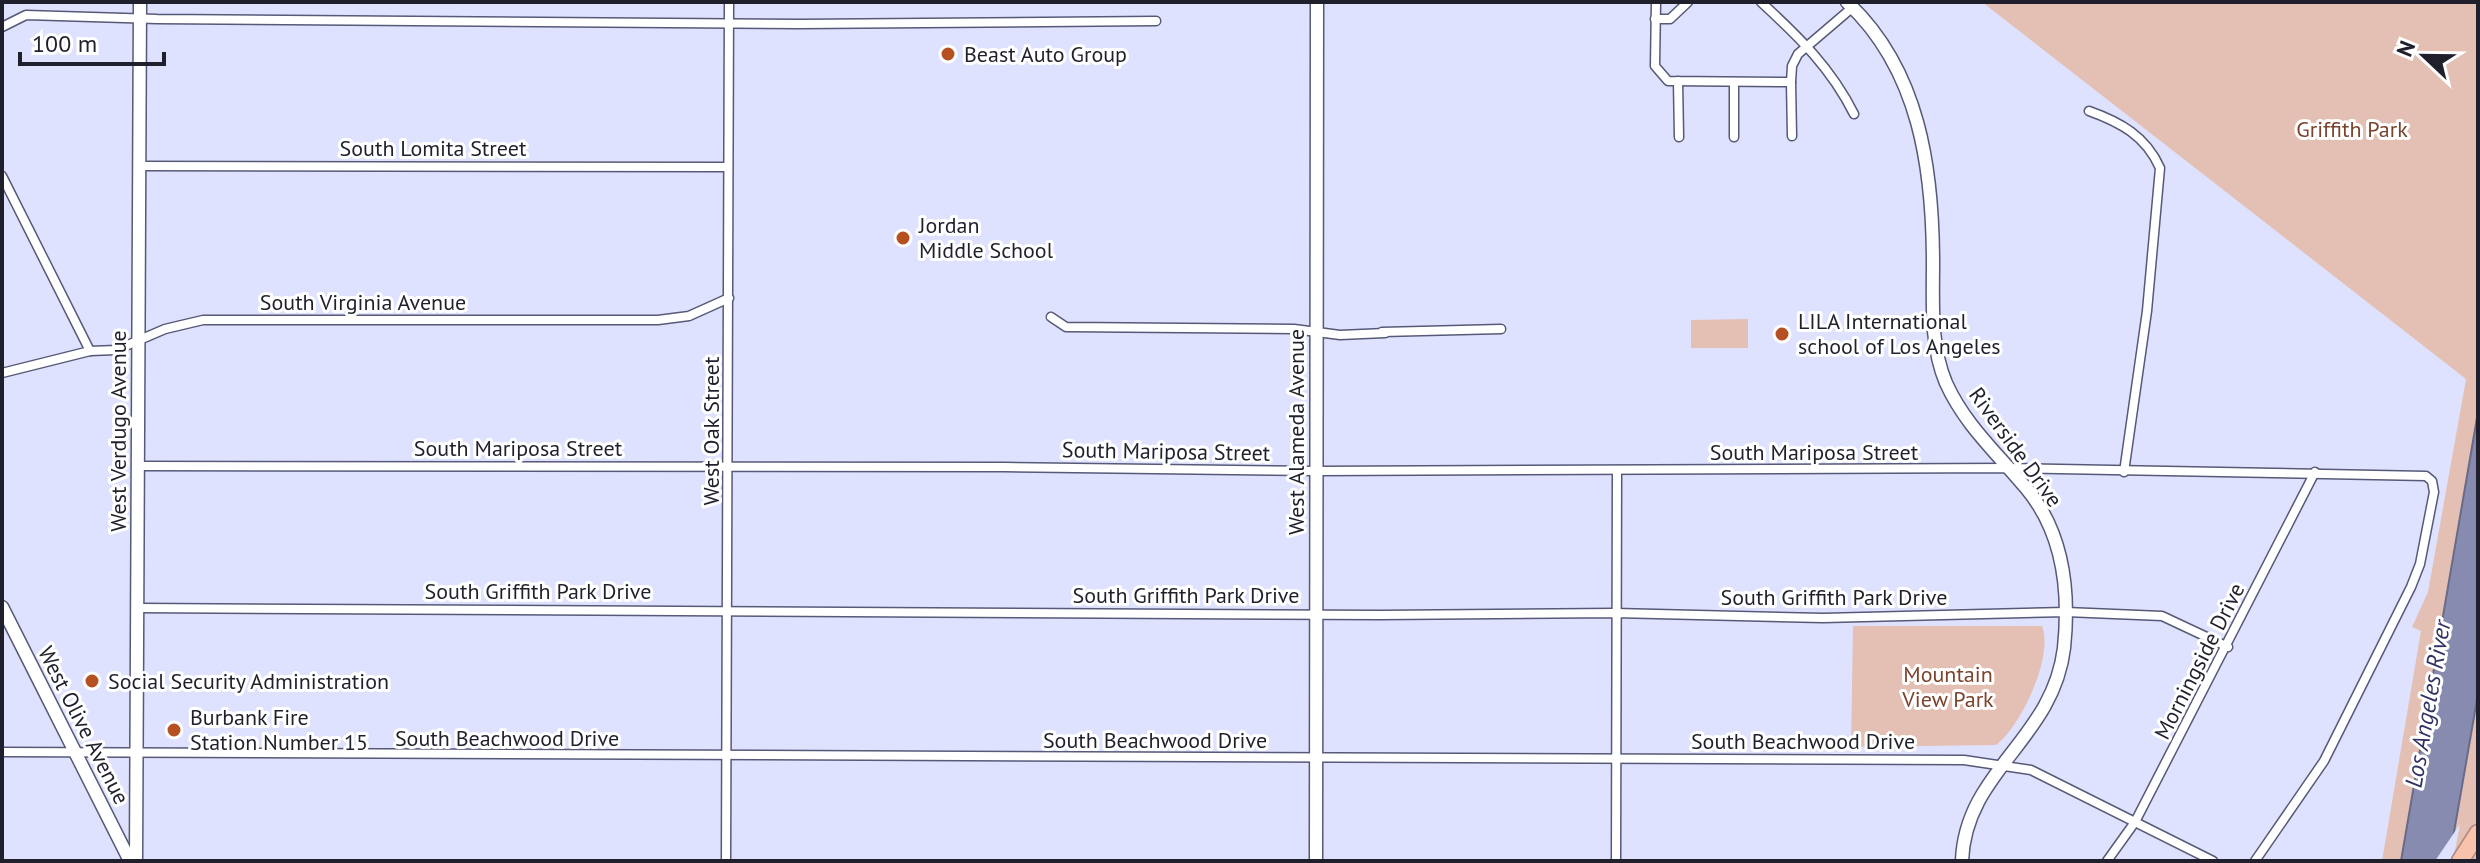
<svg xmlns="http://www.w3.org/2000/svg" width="2480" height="863" font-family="'PT Sans',sans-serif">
<rect width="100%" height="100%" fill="#dfe2fe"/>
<g fill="#e3c0b3">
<path d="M 1982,2 L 2478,2 L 2478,861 L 2382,861 L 2421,631 L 2412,627 L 2428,592 L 2466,379 Z"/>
<path d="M 1748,319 L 1748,348 L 1691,348 L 1691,320 Z"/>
<path d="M 1853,626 L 2042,626 C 2054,656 2021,726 1996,745 L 1851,747 Z"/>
</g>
<path fill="#888bb0" stroke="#686b88" stroke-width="2" d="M 2478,412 L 2478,694 L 2449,861 L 2401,861 Z"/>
<path fill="#dfe2fe" d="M 2460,824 L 2453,861 L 2435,861 Z"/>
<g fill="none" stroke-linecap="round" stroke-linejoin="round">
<g stroke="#565977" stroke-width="11">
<g id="street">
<path d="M 1656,2 L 1655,66 L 1668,81 L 1791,82 L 1792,66 L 1798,54 L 1853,7"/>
<path d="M 1761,2 C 1799,37 1831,68 1854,114"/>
<path d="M 1655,19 L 1670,19 L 1688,2"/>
<path d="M 2,27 L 26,15 L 157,19 L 800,24 L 1156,21"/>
<path d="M 1678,81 L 1679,137"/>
<path d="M 1791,82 L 1792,136"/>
<path d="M 2089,111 C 2120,122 2146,136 2160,168 L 2147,311 L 2124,472"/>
<path d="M 1734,137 L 1734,82"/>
<path d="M 139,166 L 727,167"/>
<path d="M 2,176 L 90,351"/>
<path d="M 1051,317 L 1066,327 L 1294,329 L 1340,335 L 1385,333"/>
<path d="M 1382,332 L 1501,329"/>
<path d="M 2,373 L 90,351 L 116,350 L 165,329 L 203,320 L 658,320 L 689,316 L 729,298"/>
<path d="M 138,466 L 1004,467 L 1317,471 L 2007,468 L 2426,476 L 2432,481 L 2434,492 L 2420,564 L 2411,587 L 2324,761 L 2255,861"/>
<path d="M 137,608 L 1380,615 L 1615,613 L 1823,618 L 2066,612 L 2162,616 L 2228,647"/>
<path d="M 2,752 L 1964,760 L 2031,770 L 2213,861"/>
<path d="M 726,861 L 729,2"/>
<path d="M 1616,861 L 1617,470"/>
<path d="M 2107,861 L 2135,822 L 2315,472"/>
</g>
</g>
<g stroke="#565977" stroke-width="15">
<g id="secondary">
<path d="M 1847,2 C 1920,70 1933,170 1933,264 C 1933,304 1930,345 1946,383 C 1965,425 1997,453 2026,488 C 2064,533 2070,591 2064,648 C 2053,740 1965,771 1962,861"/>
<path d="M 2,607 L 130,861"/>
<path d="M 136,861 L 140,2"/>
<path d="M 1316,861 L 1317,2"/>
</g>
</g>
<g stroke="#ad897f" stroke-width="19">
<path id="highway" d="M 2460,861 L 2478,833"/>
</g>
<use href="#street" stroke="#fff" stroke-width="8"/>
<use href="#secondary" stroke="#fff" stroke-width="12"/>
<use href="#highway" stroke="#f9c2ac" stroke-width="16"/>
</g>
<g fill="#b65021" stroke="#fff" stroke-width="3">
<circle cx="948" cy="54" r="8"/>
<circle cx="903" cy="238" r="8"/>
<circle cx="1782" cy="334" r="8"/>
<circle cx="92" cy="681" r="8"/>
<circle cx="174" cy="730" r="8"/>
</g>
<g text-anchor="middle" stroke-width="6" stroke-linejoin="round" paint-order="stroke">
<g font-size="22" fill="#1f202c" stroke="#fff" text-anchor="start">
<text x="964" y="62">Beast Auto Group</text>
<text x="919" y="233">Jordan<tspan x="919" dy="25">Middle School</tspan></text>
<text x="1798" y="329">LILA International<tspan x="1798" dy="25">school of Los Angeles</tspan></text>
<text x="108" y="689">Social Security Administration</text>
<text x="190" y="725">Burbank Fire<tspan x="190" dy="25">Station Number 15</tspan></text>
</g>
<g font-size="22" fill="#7b432c" stroke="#fff">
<text x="2352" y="137">Griffith Park</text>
<text x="1948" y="682">Mountain<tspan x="1948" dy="25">View Park</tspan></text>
</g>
<g font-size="22" fill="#1f202c" stroke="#fff">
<text x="433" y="156">South Lomita Street</text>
<text x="363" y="310">South Virginia Avenue</text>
<text transform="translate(118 431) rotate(-90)" y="8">West Verdugo Avenue</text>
<text transform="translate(711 431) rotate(-90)" y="8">West Oak Street</text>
<text transform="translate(1296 432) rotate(-90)" y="8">West Alameda Avenue</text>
<text transform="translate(2016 447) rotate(54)" y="8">Riverside Drive</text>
<text x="518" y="456">South Mariposa Street</text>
<text transform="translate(1166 451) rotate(1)" y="8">South Mariposa Street</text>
<text x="1814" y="460">South Mariposa Street</text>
<text x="538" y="599">South Griffith Park Drive</text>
<text x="1186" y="603">South Griffith Park Drive</text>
<text x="1834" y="605">South Griffith Park Drive</text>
<text transform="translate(2199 661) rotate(-63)" y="8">Morningside Drive</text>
<text transform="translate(84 725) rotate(63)" y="8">West Olive Avenue</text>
<text x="507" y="746">South Beachwood Drive</text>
<text x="1155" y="748">South Beachwood Drive</text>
<text x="1803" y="749">South Beachwood Drive</text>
</g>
<g font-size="24" font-style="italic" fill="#303162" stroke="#fff">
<text transform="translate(2428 704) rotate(-80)" y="8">Los Angeles River</text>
</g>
</g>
<rect width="2480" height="863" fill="none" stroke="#1f202c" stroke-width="8"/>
<g transform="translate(2424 56) rotate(292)" stroke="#ffffff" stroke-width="6" paint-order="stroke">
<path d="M0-6L14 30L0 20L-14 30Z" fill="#1f202c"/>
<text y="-12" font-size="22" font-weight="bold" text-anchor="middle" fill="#1f202c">N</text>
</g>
<path d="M20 52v12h144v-12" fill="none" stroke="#1f202c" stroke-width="4"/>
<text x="32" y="52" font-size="24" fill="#1f202c" stroke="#ffffff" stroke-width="6" paint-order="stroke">100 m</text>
</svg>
